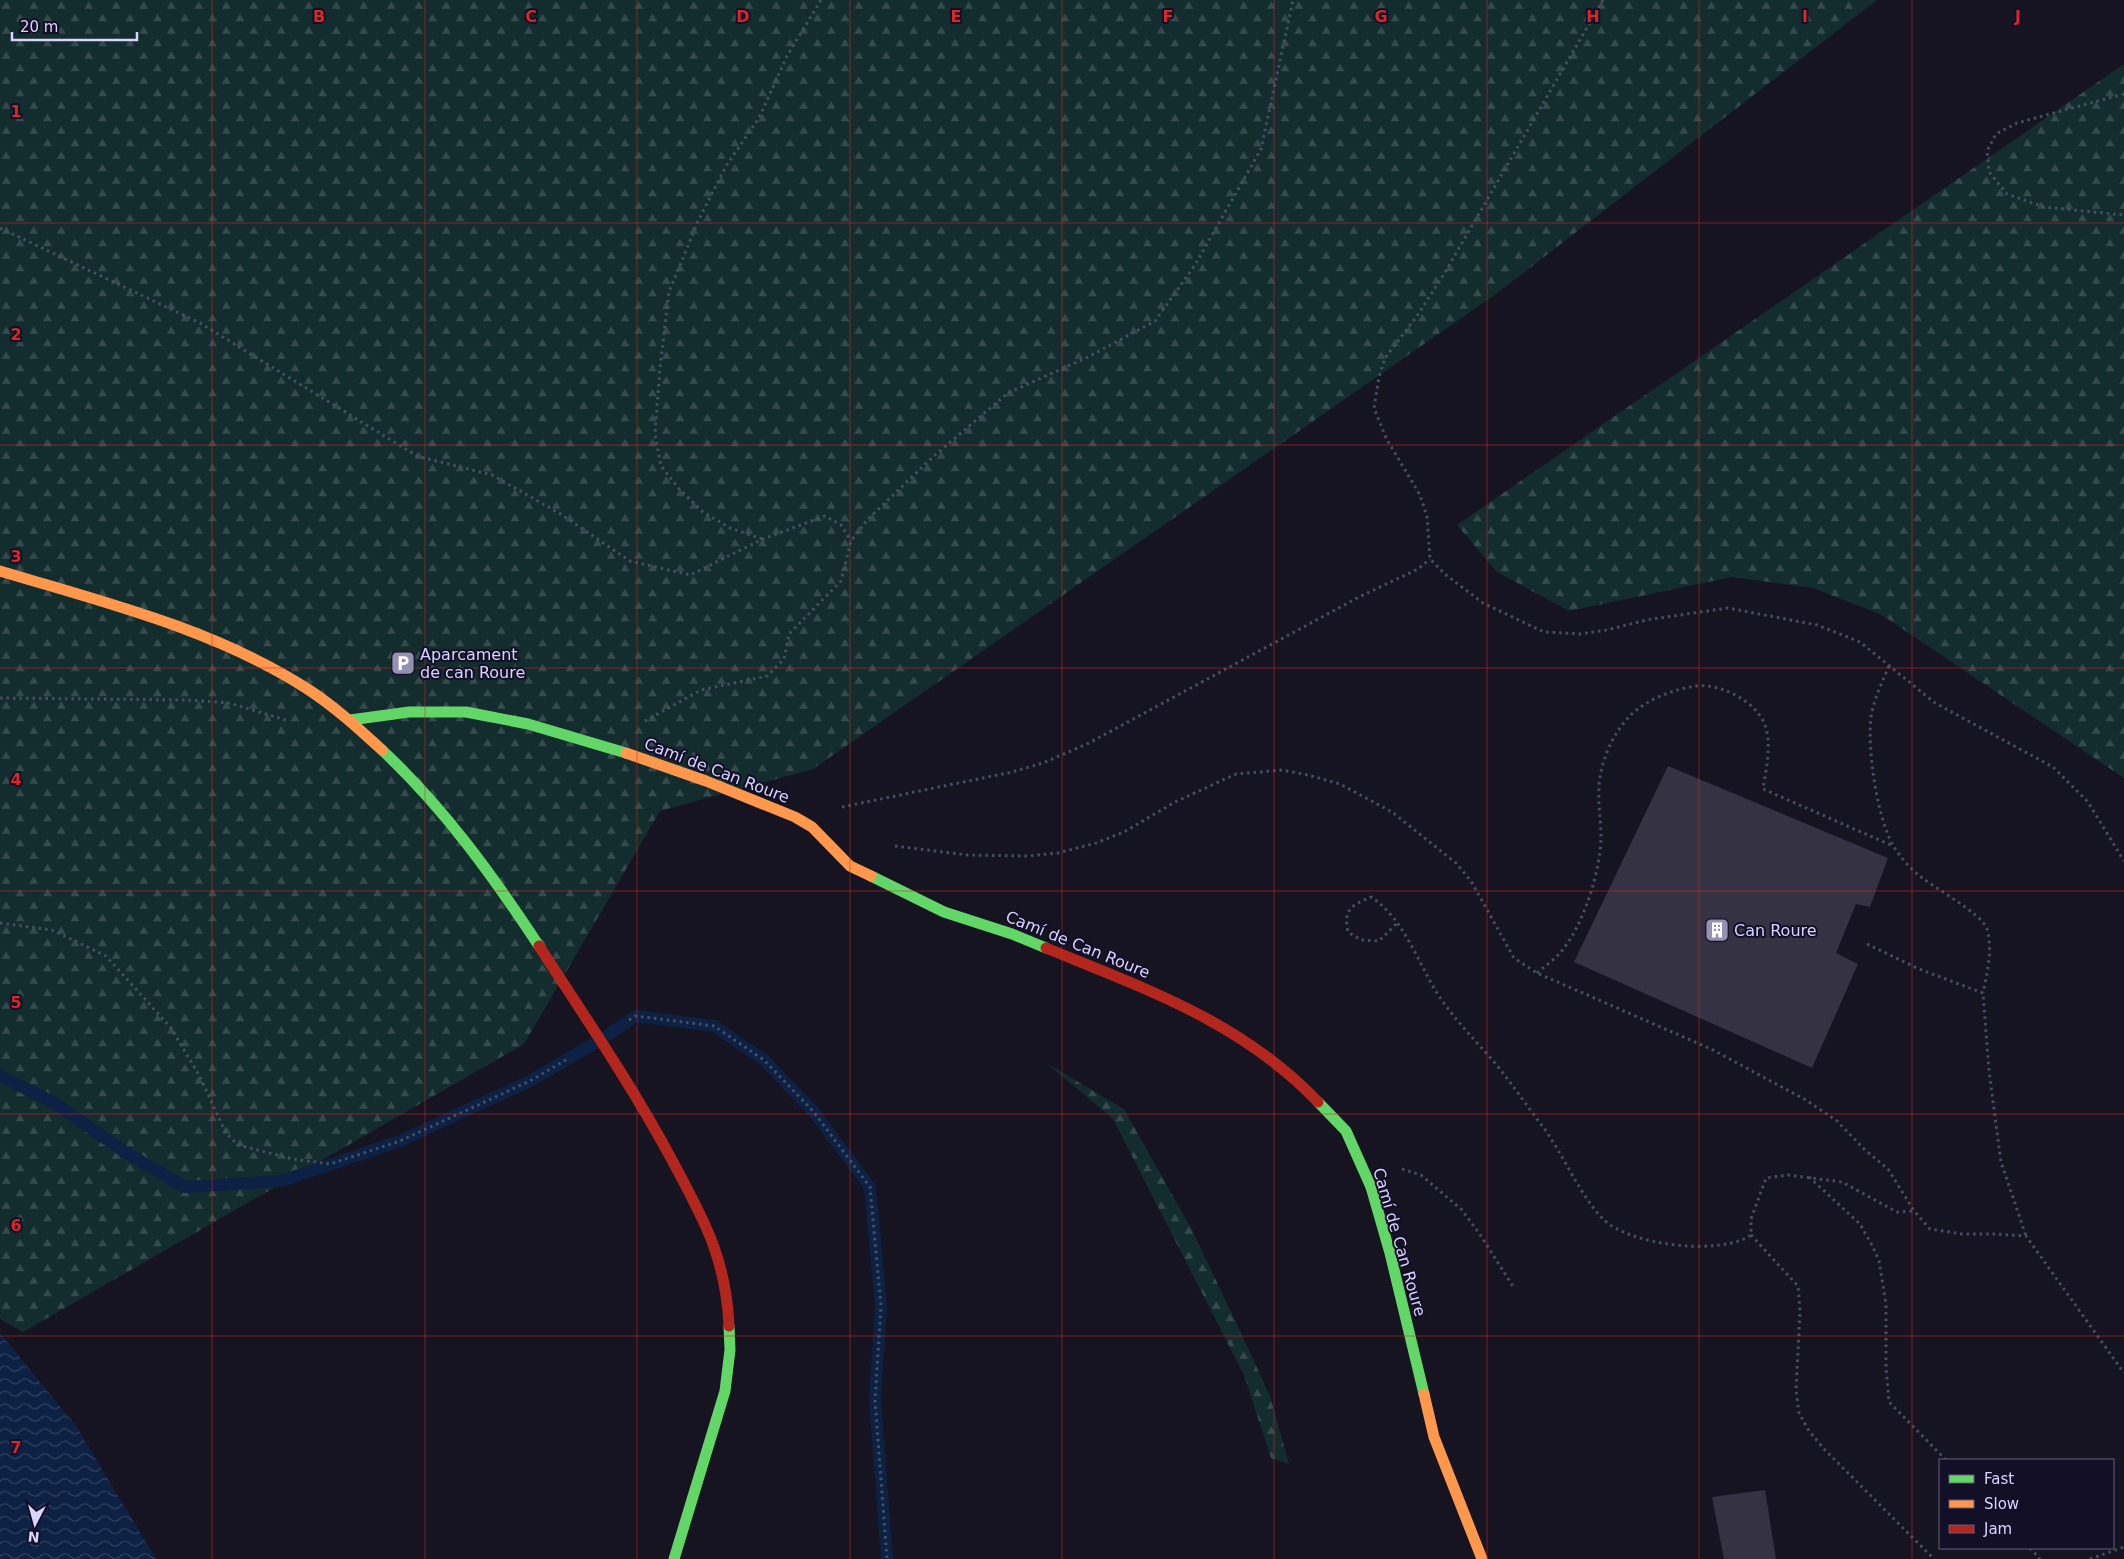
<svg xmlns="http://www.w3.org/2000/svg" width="2124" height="1559" font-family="'DejaVu Sans',sans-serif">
<defs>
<pattern id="forest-firs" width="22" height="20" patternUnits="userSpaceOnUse" patternTransform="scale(1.25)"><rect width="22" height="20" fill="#132c2d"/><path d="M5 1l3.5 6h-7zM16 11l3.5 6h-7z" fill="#354a4c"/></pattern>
<pattern id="water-waves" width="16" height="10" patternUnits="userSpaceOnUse" patternTransform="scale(1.25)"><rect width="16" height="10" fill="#0d2144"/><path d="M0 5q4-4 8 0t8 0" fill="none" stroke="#304060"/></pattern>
</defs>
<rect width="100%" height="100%" fill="#161421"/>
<g fill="url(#forest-firs)">
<path d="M 0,0 L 1877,0 L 1496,294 L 813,769 L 660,811 L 524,1044 L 23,1332 L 0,1319 Z"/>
<path d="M 2124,64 L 2124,778 L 1882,615 L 1813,588 L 1732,577 L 1569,611 L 1497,572 L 1457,525 Z"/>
<path d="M 1048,1064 L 1124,1109 L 1192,1230 L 1234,1318 L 1270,1396 L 1289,1464 L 1271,1458 L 1244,1375 L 1113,1119 Z"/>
</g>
<path fill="url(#water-waves)" d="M 0,1333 L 76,1426 L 156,1559 L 0,1559 Z"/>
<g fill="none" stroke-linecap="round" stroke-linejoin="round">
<path stroke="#0d2144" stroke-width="12" d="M 0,1076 L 53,1102 L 125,1152 L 185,1187 L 281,1181 L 400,1141 L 530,1081 L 600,1040 L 636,1016 L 714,1026 L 764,1060 L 813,1111 L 870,1187 L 881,1306 L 875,1400 L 887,1559"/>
</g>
<g fill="#343243">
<path d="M 1668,766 L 1888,858 L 1870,907 L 1856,904 L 1836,953 L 1858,964 L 1812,1068 L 1574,962 Z"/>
<path d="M 1765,1490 L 1776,1559 L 1724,1559 L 1712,1497 Z"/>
</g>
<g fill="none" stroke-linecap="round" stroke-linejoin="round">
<g stroke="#44505f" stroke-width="3" stroke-dasharray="2.5 4" stroke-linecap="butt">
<path d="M 1603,0 L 1444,274 L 1417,316 L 1385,358 L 1379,377 L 1374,408 L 1386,438 L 1420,495 L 1427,517 L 1430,559 L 1446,575 L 1483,603 L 1544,632 L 1580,634 L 1607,630 L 1646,620 L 1728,608 L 1817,625 L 1860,642 L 1935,703 L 2053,767 L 2088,802 L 2124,861"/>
<path d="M 2124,94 L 2017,123 L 1996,134 L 1987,151 L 1989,172 L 2007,194 L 2044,207 L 2124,215"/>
<path d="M 0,228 L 200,323 L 417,456 L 492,475 L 559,513 L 630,561 L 690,575 L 763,539 L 825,516 L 841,525 L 851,541"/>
<path d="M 762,539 L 730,528 L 703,512 L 680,490 L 661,466 L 655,434 L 660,368 L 669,292 L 698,221 L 726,166 L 759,118 L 787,56 L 821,0"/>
<path d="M 1889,666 C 1882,682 1874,699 1871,717 C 1867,748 1877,819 1894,847 C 1899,855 1908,866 1916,873 C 1930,886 1982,913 1987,929 C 1993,950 1987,973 1983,993"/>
<path d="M 0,698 L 188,700 L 229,703 L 289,721"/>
<path d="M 645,721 L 701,690 L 767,676 L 784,659 L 789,634 L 841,581 L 851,541 L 868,519 L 934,456 L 1008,393 L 1088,357 L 1155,321 L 1195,265 L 1261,149 L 1293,0"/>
<path d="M 842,807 L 1012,772 L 1043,763 L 1089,743 L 1359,597 L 1418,569 L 1430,559"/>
<path d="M 895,846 L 967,855 L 1027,856 L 1058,853 L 1096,843 L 1124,832 L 1175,802 L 1236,774 L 1282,770 L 1308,775 L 1340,784 L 1392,812 L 1456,863 L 1471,881 L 1514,958 L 1537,973 L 1711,1049 L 1806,1100 L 1837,1121 L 1865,1150 L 1888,1169 L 1914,1211 L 1930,1229 L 1962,1234 L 1993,1234 L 2026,1236 L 2124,1373"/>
<path d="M 0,923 L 52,930 L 106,956 L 171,1028 L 199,1075 L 226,1133 L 238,1145 L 293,1159 L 330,1164 L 400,1141 L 530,1081 L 569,1058"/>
<path d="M 1396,924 L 1379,941 L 1361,940 L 1348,932 C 1343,909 1352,905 1371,897 C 1402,917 1417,959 1435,990 C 1452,1017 1474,1039 1495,1063 C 1512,1084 1527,1106 1543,1127 C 1563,1154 1581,1197 1603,1219 C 1630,1246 1721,1256 1751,1235 L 1751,1219 L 1766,1178 L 1788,1175 L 1842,1182 L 1897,1212 L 1914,1211"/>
<path d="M 1867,944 L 1919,969 L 1983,993 L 1989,1071 L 2001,1162 L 2026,1236"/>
<path d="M 1537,973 C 1545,966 1554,960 1560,953 C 1583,927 1601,870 1601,836 C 1601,821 1598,806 1599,790 C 1599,766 1611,736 1628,718 C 1643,701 1673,689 1696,686 C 1720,683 1756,701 1765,725 C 1772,745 1766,769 1763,789 L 1893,846"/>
<path d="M 629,1020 L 636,1016 L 714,1026 L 764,1060 L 813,1111 L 870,1187 L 881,1306 L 875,1400 L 887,1559"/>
<path d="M 1402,1169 L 1421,1175 L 1462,1210 L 1481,1236 L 1514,1288"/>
<path d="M 1809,1177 L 1860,1224 L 1872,1245 L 1879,1261 L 1886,1304 L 1886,1368 L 1889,1402 L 1946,1460"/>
<path d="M 1751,1235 L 1798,1286 L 1800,1311 L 1796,1390 L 1799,1413 L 1809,1431 L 1825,1450 L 1934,1559"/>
<path d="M 2030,1548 L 2040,1559"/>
<path d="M 2090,1559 L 2124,1547"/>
</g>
<g stroke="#63d668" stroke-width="11">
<path d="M 350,720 L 409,712 L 466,712 L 528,724 L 626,753"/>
<path d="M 382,750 C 444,808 493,876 539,946"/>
<path d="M 871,876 L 944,912 L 1012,934 L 1046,948"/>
<path d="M 1318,1102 L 1346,1131 L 1371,1187 L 1390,1253 L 1424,1394"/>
<path d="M 674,1559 L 725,1391 L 730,1350 L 729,1326"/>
</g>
<g stroke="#ff974d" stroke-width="11">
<path d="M 0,571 C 103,602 214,629 306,688 C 334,706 358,728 382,750"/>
<path d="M 626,753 L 706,781 L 795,817 L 812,827 L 850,866 L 871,876"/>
<path d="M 1424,1394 L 1434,1437 L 1482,1559"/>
</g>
<g stroke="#b3261e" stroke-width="11">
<path d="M 539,946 C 585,1017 633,1087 673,1162 C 704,1220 726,1258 729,1326"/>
<path d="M 1046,948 C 1146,989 1242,1022 1318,1102"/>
</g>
</g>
<path fill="none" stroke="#d62828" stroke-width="1" stroke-opacity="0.55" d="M 212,0 L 212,1559M 425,0 L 425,1559M 637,0 L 637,1559M 850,0 L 850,1559M 1062,0 L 1062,1559M 1274,0 L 1274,1559M 1487,0 L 1487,1559M 1699,0 L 1699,1559M 1912,0 L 1912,1559M 0,223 L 2124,223M 0,445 L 2124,445M 0,668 L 2124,668M 0,891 L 2124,891M 0,1114 L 2124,1114M 0,1336 L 2124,1336"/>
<defs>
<g id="parking-square" transform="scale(1.25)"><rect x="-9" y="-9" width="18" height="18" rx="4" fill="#9591b1" stroke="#130f26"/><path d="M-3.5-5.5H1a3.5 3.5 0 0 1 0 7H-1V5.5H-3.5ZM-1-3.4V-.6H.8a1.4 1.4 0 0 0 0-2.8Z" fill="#fff"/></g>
<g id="building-square" transform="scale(1.25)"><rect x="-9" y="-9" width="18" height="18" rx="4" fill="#9591b1" stroke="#130f26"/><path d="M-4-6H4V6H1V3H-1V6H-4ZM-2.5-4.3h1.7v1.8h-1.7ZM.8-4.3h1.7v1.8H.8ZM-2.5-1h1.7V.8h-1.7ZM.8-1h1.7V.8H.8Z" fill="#fff"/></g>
</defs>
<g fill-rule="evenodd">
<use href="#parking-square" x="403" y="663"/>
<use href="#building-square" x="1717" y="930"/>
</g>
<g text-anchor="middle" stroke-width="4" stroke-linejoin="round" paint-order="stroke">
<g font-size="16" fill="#d9d4ff" stroke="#130f26" text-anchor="start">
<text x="420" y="660">Aparcament<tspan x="420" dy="18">de can Roure</tspan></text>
<text x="1734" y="936">Can Roure</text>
</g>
<g font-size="16" fill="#d9d4ff" stroke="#130f26">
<text transform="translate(717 770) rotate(21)" y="6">Camí de Can Roure</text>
<text transform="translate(1078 944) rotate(22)" y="6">Camí de Can Roure</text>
<text transform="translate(1400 1242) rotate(74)" y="6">Camí de Can Roure</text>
</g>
</g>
<g font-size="16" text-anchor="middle" font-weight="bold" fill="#d62828" stroke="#130f26" stroke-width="4" stroke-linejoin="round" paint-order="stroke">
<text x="319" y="22">B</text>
<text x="531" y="22">C</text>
<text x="743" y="22">D</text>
<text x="956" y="22">E</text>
<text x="1168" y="22">F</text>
<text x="1381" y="22">G</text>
<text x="1593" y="22">H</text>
<text x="1805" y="22">I</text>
<text x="2018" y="22">J</text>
<text x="16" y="117">1</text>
<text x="16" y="340">2</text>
<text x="16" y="562">3</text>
<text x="16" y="785">4</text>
<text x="16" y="1008">5</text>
<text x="16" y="1231">6</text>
<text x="16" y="1453">7</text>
</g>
<rect x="1939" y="1459" width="175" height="90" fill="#130f26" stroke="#625e7d"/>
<rect x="1949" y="1475" width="25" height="8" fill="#63d668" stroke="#625e7d"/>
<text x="1984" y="1484" font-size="15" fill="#d9d4ff">Fast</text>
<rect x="1949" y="1500" width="25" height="8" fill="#ff974d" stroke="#625e7d"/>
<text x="1984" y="1509" font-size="15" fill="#d9d4ff">Slow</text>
<rect x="1949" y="1525" width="25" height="8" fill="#b3261e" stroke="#625e7d"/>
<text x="1984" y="1534" font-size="15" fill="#d9d4ff">Jam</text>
<g transform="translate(35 1524) rotate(186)" stroke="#130f26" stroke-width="4" paint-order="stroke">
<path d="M0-4L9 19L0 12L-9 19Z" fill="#d9d4ff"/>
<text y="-8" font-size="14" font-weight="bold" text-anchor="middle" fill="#d9d4ff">N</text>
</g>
<path d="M12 32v8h125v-8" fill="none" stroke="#d9d4ff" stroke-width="2.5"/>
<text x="20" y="32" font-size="15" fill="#d9d4ff" stroke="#130f26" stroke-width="4" paint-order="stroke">20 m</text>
</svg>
